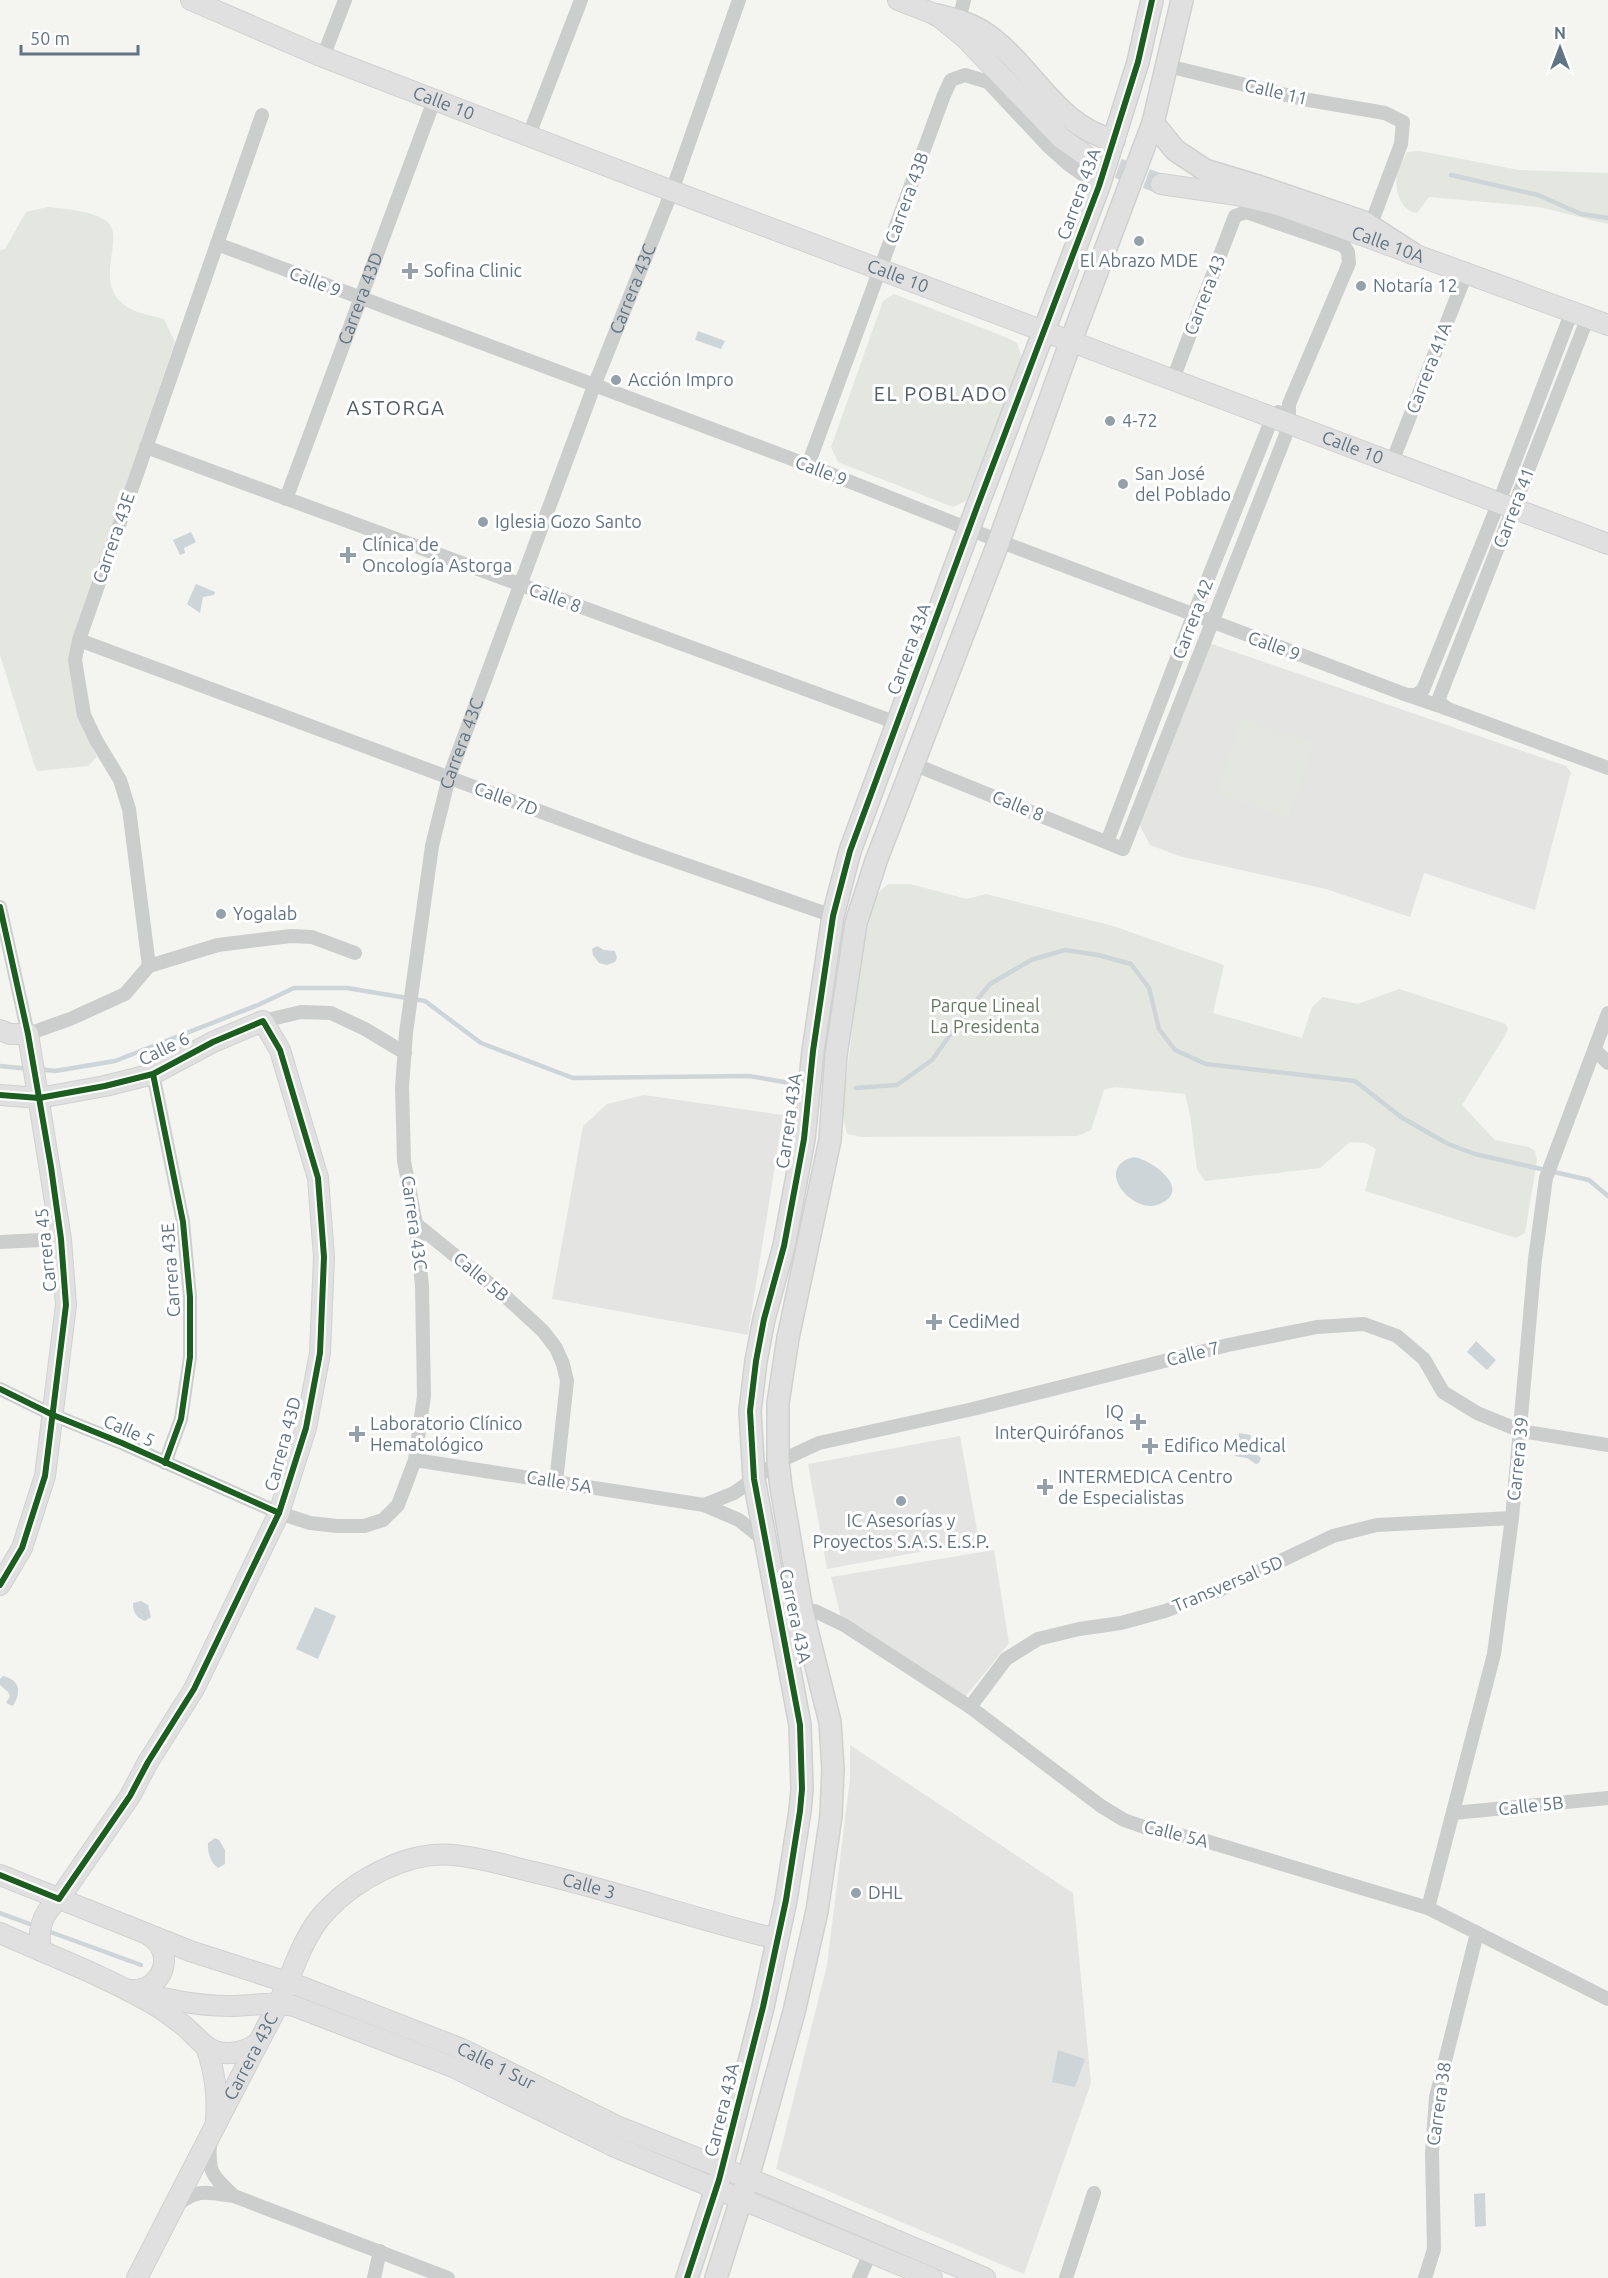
<svg xmlns="http://www.w3.org/2000/svg" width="1608" height="2278" font-family="Ubuntu,sans-serif">
<rect width="100%" height="100%" fill="#f4f4f1"/>
<g fill="#e4e5e3">
<path d="M 1209,643 L 1566,766 L 1571,772 L 1535,910 L 1424,873 L 1410,917 L 1326,889 L 1179,856 L 1150,845 L 1139,824 Z"/>
<path d="M 644,1095 L 783,1115 L 748,1335 L 552,1299 L 583,1126 L 607,1104 Z"/>
<path d="M 960,1436 L 979,1541 L 827,1569 L 808,1464 Z"/>
<path d="M 994,1550 L 1009,1643 L 965,1697 L 841,1617 L 831,1577 Z"/>
<path d="M 850,1745 L 1073,1893 L 1091,2083 L 1024,2274 L 776,2169 L 827,1965 L 850,1779 Z"/>
</g>
<g fill="#e3e7df">
<path d="M 1420,151 L 1519,170 L 1608,173 L 1608,224 L 1539,207 L 1429,197 L 1417,213 C 1401,212 1394,189 1397,175 C 1398,168 1404,159 1407,152 Z"/>
<path d="M 48,207 C 65,209 91,210 106,221 C 129,237 86,288 133,310 C 142,314 154,316 164,319 L 175,342 L 78,623 L 74,672 L 78,716 L 97,757 L 88,766 L 38,771 L 35,767 L 0,655 L 0,250 L 5,249 L 26,212 Z"/>
<path d="M 894,294 L 1008,338 L 1017,343 L 1022,358 L 966,501 L 953,507 L 838,462 L 831,447 L 883,301 Z"/>
<path d="M 1243,718 L 1314,744 L 1288,817 L 1216,792 Z"/>
<path d="M 888,884 L 910,884 L 967,899 L 986,894 L 1113,926 L 1224,965 L 1213,1013 L 1302,1038 L 1312,1007 L 1323,997 L 1358,1004 L 1399,989 L 1506,1024 L 1508,1029 L 1506,1034 L 1462,1105 L 1495,1140 L 1529,1147 L 1535,1151 L 1537,1160 L 1525,1233 L 1516,1238 L 1365,1191 L 1376,1149 L 1366,1143 L 1350,1142 L 1320,1168 L 1205,1181 L 1197,1169 L 1190,1115 L 1185,1094 L 1114,1087 L 1104,1090 L 1091,1130 L 1078,1136 L 862,1137 L 847,1134 L 842,1112 L 863,944 L 876,895 Z"/>
</g>
<g fill="#cdd5d8">
<path d="M 698,331 L 725,341 L 721,349 L 695,340 Z"/>
<path d="M 191,532 L 196,542 L 184,548 L 185,553 L 180,555 L 173,540 Z"/>
<path d="M 196,584 L 215,592 L 214,595 L 203,597 L 200,613 L 187,604 Z"/>
<path d="M 597,946 L 604,950 L 615,951 L 617,958 L 615,962 L 607,965 L 599,963 L 593,955 L 592,949 Z"/>
<path d="M 1134,1157 C 1155,1161 1194,1192 1157,1205 C 1131,1213 1093,1167 1134,1157 Z"/>
<path d="M 1476,1341 L 1496,1360 L 1487,1370 L 1467,1352 Z"/>
<path d="M 1239,1433 L 1251,1435 L 1249,1448 L 1261,1458 L 1259,1463 L 1256,1464 L 1247,1458 L 1235,1456 Z"/>
<path d="M 141,1601 L 148,1605 L 151,1617 L 145,1621 C 136,1617 133,1613 133,1603 Z"/>
<path d="M 315,1607 L 336,1616 L 318,1659 L 296,1649 Z"/>
<path d="M 3,1676 C 21,1680 21,1693 13,1706 L 6,1703 L 10,1696 L 8,1692 L 0,1685 L 0,1679 Z"/>
<path d="M 215,1838 L 219,1840 L 225,1850 L 225,1864 L 218,1868 C 211,1864 207,1851 208,1843 Z"/>
<path d="M 1058,2050 L 1085,2059 L 1075,2087 L 1052,2082 Z"/>
<path d="M 1485,2193 L 1486,2226 L 1475,2227 L 1474,2194 Z"/>
</g>
<g fill="none" stroke-linecap="round" stroke-linejoin="round">
<g stroke="#cdd5d8" stroke-width="4.5">
<path d="M 1451,175 L 1538,195 L 1581,214 L 1608,218"/>
<path d="M 0,1066 L 30,1069"/>
<path d="M 38,1069 L 55,1071 L 115,1061 L 258,1005 L 294,988 L 347,988 L 425,1001 L 481,1043 L 573,1078 L 749,1076 L 790,1083"/>
<path d="M 856,1088 L 897,1085 L 932,1060 L 963,1017 L 990,984 L 1031,960 L 1065,950 L 1098,955 L 1131,964 L 1149,988 L 1159,1029 L 1175,1050 L 1206,1064 L 1355,1081 L 1401,1117 L 1448,1144 L 1475,1154 L 1589,1180 L 1608,1196"/>
<path d="M 0,1913 L 35,1926"/>
<path d="M 45,1930 L 141,1965"/>
</g>
<path stroke="#cfd4d6" stroke-width="20" stroke-dasharray="20 10" stroke-linecap="butt" d="M 1090,158 L 1161,184"/>
<g stroke="#d0d1d1" stroke-width="22">
<g id="secondary">
<path id="s3" d="M 191,0 L 323,57 L 672,191 L 1608,544"/>
<path d="M 898,0 L 937,15 L 965,38 L 1061,138 L 1088,157"/>
<path id="s4" d="M 1161,184 L 1237,195 L 1282,206 L 1608,325"/>
<path d="M 0,1030 L 10,1034 L 28,1034 L 61,1239 L 66,1305 L 45,1476 L 22,1548 L 0,1585"/>
<path d="M 0,1095 L 39,1098 L 105,1086 L 153,1074 L 213,1042 L 263,1021 L 280,1050 L 318,1178 L 324,1257 L 320,1353 L 306,1428 L 279,1513 L 194,1689 L 148,1762 L 130,1796 L 59,1899 C 42,1913 37,1929 41,1951"/>
<path id="s5" d="M 0,1875 L 190,1951 L 302,1987 L 462,2049 L 619,2127 L 765,2185 L 985,2278"/>
<path d="M 0,1933 C 51,1956 105,1976 153,2004 C 164,2010 174,2018 183,2025 C 194,2034 202,2046 215,2051 C 231,2056 245,2052 258,2043"/>
<path d="M 128,1990 C 161,1998 195,2006 229,2006 C 252,2006 272,2001 294,2006 L 453,2067 L 613,2146 L 932,2278"/>
<path d="M 131,1990 C 162,1992 177,1953 150,1936"/>
<path d="M 206,2047 C 215,2071 218,2093 216,2119"/>
<path id="s6" d="M 137,2278 C 183,2188 229,2098 276,2009 C 291,1978 301,1938 325,1912 C 356,1879 407,1851 453,1855 C 479,1857 504,1865 529,1871 C 613,1890 694,1919 777,1939"/>
</g>
</g>
<g stroke="#cfd0d0" stroke-width="24">
<g id="primary">
<path d="M 937,15 C 952,19 967,22 980,30 C 1030,60 1054,127 1114,140"/>
<path d="M 1153,123 L 1175,150 L 1205,170 L 1258,186 L 1364,222 L 1412,253"/>
<path d="M 687,2278 L 719,2180 L 763,2007 L 786,1900 L 800,1811 L 802,1789 L 800,1725 L 754,1479 L 750,1411 L 756,1361 L 764,1319 L 784,1246 L 804,1139 L 813,1051 L 833,916 L 850,851 L 977,507 L 1099,186 L 1138,62 L 1152,0"/>
<path d="M 716,2278 L 748,2178 L 794,2012 L 817,1911 L 831,1816 L 833,1769 L 830,1722 L 802,1610 L 781,1487 L 778,1462 L 778,1403 L 788,1338 L 830,1140 L 836,1055 L 856,923 L 876,861 L 999,541 L 1071,341 L 1153,123 L 1182,0"/>
</g>
</g>
<g stroke="#cccece" stroke-width="14">
<path d="M 959,20 L 964,0"/>
<path d="M 323,57 L 345,0"/>
<path d="M 1168,66 L 1303,99 L 1385,113 L 1403,122 L 1401,144 L 1374,216 L 1364,222"/>
<path d="M 529,135 L 581,0"/>
<path d="M 217,244 L 808,465 L 999,541 L 1407,695 L 1416,695 L 1423,690 L 1499,502 L 1572,311"/>
<path d="M 1588,317 L 1439,698 L 1441,704 L 1448,709 L 1608,768"/>
<path d="M 146,447 L 897,723"/>
<path d="M 1392,462 L 1466,274"/>
<path d="M 808,465 L 944,95 L 951,80 L 965,75 L 988,82 L 1048,146 L 1068,164 L 1099,186"/>
<path id="s1" d="M 286,499 L 435,98"/>
<path d="M 79,640 L 641,849 L 833,916"/>
<path d="M 1407,695 L 1448,709"/>
<path d="M 913,764 L 1123,849 L 1285,437 L 1289,422 L 1289,404 L 1349,263 L 1348,252 L 1344,246 L 1246,212 L 1235,216 L 1173,379"/>
<path d="M 1107,842 L 1193,616 L 1273,416 L 1278,412"/>
<path d="M 0,907 L 28,1034 L 70,1019 L 125,994 L 149,966 L 218,945 L 291,936 L 312,937 L 355,953"/>
<path d="M 149,966 L 129,809 L 120,780 L 96,740 L 84,715 L 75,660 L 79,640 L 262,115"/>
<path d="M 263,1021 L 301,1012 L 331,1013 L 365,1029 L 405,1053"/>
<path d="M 1595,1050 L 1608,1063"/>
<path d="M 153,1074 L 183,1222 L 190,1297 L 190,1357 L 181,1419 L 165,1463"/>
<path d="M 416,1224 L 506,1297 L 543,1331 L 556,1348 L 563,1364 L 567,1381 L 556,1482"/>
<path d="M 0,1242 L 61,1239"/>
<path id="s2" d="M 0,1389 L 53,1415 L 122,1443 L 279,1513 L 310,1523 L 337,1526 L 364,1526 L 383,1520 L 398,1505 L 415,1460 L 424,1396 L 422,1286 L 416,1224 L 404,1161 L 402,1087 L 406,1033 L 432,846 L 449,777 L 594,386 L 672,191 L 739,0"/>
<path d="M 415,1460 L 704,1505 L 739,1520 L 764,1540"/>
<path d="M 704,1505 L 734,1493 L 778,1462 L 819,1443 L 973,1409 L 1228,1345 L 1317,1327 L 1364,1324 L 1397,1336 L 1424,1359 L 1443,1392 L 1477,1413 L 1521,1431 L 1608,1445"/>
<path d="M 794,1612 L 815,1611 L 844,1625 L 970,1707 L 1101,1806 L 1124,1820 L 1147,1828 L 1206,1841 L 1428,1908 L 1608,1999"/>
<path d="M 970,1707 L 1006,1659 L 1038,1639 L 1079,1629 L 1121,1623 L 1165,1611 L 1222,1589 L 1333,1536 L 1377,1525 L 1512,1518"/>
<path d="M 1454,1813 L 1608,1798"/>
<path d="M 1428,1908 L 1494,1654 L 1512,1518 L 1535,1259 L 1546,1178 L 1608,1013"/>
<path d="M 210,2142 C 208,2174 212,2175 234,2196"/>
<path d="M 177,2205 C 199,2187 208,2193 234,2196 L 448,2278"/>
<path d="M 374,2278 L 380,2251"/>
<path d="M 859,2278 L 871,2252"/>
<path d="M 1066,2278 L 1094,2193"/>
<path d="M 1425,2278 L 1434,2249 L 1432,2153 L 1436,2097 L 1477,1933"/>
</g>
<use href="#secondary" stroke="#e0e0e1" stroke-width="20"/>
<use href="#primary" stroke="#e0e0e1" stroke-width="21"/>
<g stroke="#fff" stroke-width="10">
<g id="cycleway">
<path d="M 0,907 L 28,1034 L 51,1167 L 61,1239 L 66,1305 L 45,1476 L 22,1548 L 0,1585"/>
<path d="M 153,1074 L 183,1222 L 190,1297 L 190,1357 L 181,1419 L 165,1463"/>
<path d="M 0,1095 L 39,1098 L 105,1086 L 153,1074 L 213,1042 L 263,1021 L 280,1050 L 318,1178 L 324,1257 L 320,1353 L 306,1428 L 279,1513 L 194,1689 L 148,1762 L 130,1796 L 59,1899 L 0,1875"/>
<path d="M 0,1389 L 53,1415 L 122,1443 L 279,1513"/>
<path d="M 687,2278 L 719,2180 L 763,2007 L 786,1900 L 800,1811 L 802,1789 L 800,1725 L 754,1479 L 750,1411 L 756,1361 L 764,1319 L 784,1246 L 804,1139 L 813,1051 L 833,916 L 850,851 L 977,507 L 1099,186 L 1138,62 L 1152,0"/>
</g>
</g>
<use href="#cycleway" stroke="#1b5e20" stroke-width="6"/>
</g>
<g fill="#94a1aa" stroke="#fff" stroke-width="2">
<circle cx="1139" cy="241" r="6"/>
<path d="M407 262h6v6h6v6h-6v6h-6v-6h-6v-6h6z"/>
<circle cx="1361" cy="286" r="6"/>
<circle cx="616" cy="380" r="6"/>
<circle cx="1110" cy="421" r="6"/>
<circle cx="1123" cy="484" r="6"/>
<circle cx="483" cy="522" r="6"/>
<path d="M345 546h6v6h6v6h-6v6h-6v-6h-6v-6h6z"/>
<circle cx="221" cy="914" r="6"/>
<path d="M931 1313h6v6h6v6h-6v6h-6v-6h-6v-6h6z"/>
<path d="M1135 1413h6v6h6v6h-6v6h-6v-6h-6v-6h6z"/>
<path d="M354 1425h6v6h6v6h-6v6h-6v-6h-6v-6h6z"/>
<path d="M1147 1437h6v6h6v6h-6v6h-6v-6h-6v-6h6z"/>
<path d="M1042 1478h6v6h6v6h-6v6h-6v-6h-6v-6h6z"/>
<circle cx="901" cy="1501" r="6"/>
<circle cx="856" cy="1893" r="6"/>
</g>
<g text-anchor="middle" stroke-width="6" stroke-linejoin="round" paint-order="stroke">
<g font-size="18" fill="#617484" stroke="#fff">
<text transform="translate(1276 92) rotate(13)" y="6">Calle 11</text>
<text dy="6" stroke="none"><textPath href="#s3" startOffset="273">Calle 10</textPath></text>
<text transform="translate(1079 194) rotate(-70)" y="6">Carrera 43A</text>
<text transform="translate(907 198) rotate(-70)" y="6">Carrera 43B</text>
<text dy="6" stroke="none"><textPath href="#s4" startOffset="236">Calle 10A</textPath></text>
<text dy="6" stroke="none"><textPath href="#s3" startOffset="759">Calle 10</textPath></text>
<text transform="translate(315 282) rotate(21)" y="6">Calle 9</text>
<text dy="6" stroke="none"><textPath href="#s2" startOffset="1692">Carrera 43C</textPath></text>
<text transform="translate(1205 295) rotate(-69)" y="6">Carrera 43</text>
<text dy="6" stroke="none"><textPath href="#s1" startOffset="214">Carrera 43D</textPath></text>
<text transform="translate(1429 368) rotate(-69)" y="6">Carrera 41A</text>
<text dy="6" stroke="none"><textPath href="#s3" startOffset="1245">Calle 10</textPath></text>
<text transform="translate(821 471) rotate(21)" y="6">Calle 9</text>
<text transform="translate(1514 508) rotate(-69)" y="6">Carrera 41</text>
<text transform="translate(114 538) rotate(-71)" y="6">Carrera 43E</text>
<text transform="translate(555 598) rotate(20)" y="6">Calle 8</text>
<text transform="translate(1193 619) rotate(-69)" y="6">Carrera 42</text>
<text transform="translate(1274 646) rotate(20)" y="6">Calle 9</text>
<text transform="translate(909 649) rotate(-70)" y="6">Carrera 43A</text>
<text dy="6" stroke="none"><textPath href="#s2" startOffset="1206">Carrera 43C</textPath></text>
<text transform="translate(506 799) rotate(20)" y="6">Calle 7D</text>
<text transform="translate(1018 806) rotate(22)" y="6">Calle 8</text>
<text transform="translate(164 1049) rotate(-26)" y="6">Calle 6</text>
<text transform="translate(789 1121) rotate(-82)" y="6">Carrera 43A</text>
<text transform="translate(414 1223) rotate(82)" y="6">Carrera 43C</text>
<text transform="translate(46 1250) rotate(-96)" y="6">Carrera 45</text>
<text transform="translate(171 1270) rotate(-94)" y="6">Carrera 43E</text>
<text transform="translate(481 1277) rotate(40)" y="6">Calle 5B</text>
<text transform="translate(1193 1354) rotate(-14)" y="6">Calle 7</text>
<text transform="translate(129 1431) rotate(24)" y="6">Calle 5</text>
<text transform="translate(283 1444) rotate(-75)" y="6">Carrera 43D</text>
<text transform="translate(1518 1459) rotate(-84)" y="6">Carrera 39</text>
<text transform="translate(559 1482) rotate(9)" y="6">Calle 5A</text>
<text transform="translate(1228 1584) rotate(-23)" y="6">Transversal 5D</text>
<text transform="translate(795 1616) rotate(78)" y="6">Carrera 43A</text>
<text transform="translate(1531 1806) rotate(-6)" y="6">Calle 5B</text>
<text transform="translate(1176 1834) rotate(14)" y="6">Calle 5A</text>
<text dy="6" stroke="none"><textPath href="#s6" startOffset="696">Calle 3</textPath></text>
<text dy="6" stroke="none"><textPath href="#s6" startOffset="249">Carrera 43C</textPath></text>
<text dy="6" stroke="none"><textPath href="#s5" startOffset="532">Calle 1 Sur</textPath></text>
<text transform="translate(1439 2104) rotate(-82)" y="6">Carrera 38</text>
<text transform="translate(722 2110) rotate(-76)" y="6">Carrera 43A</text>
</g>
<g font-size="18" fill="#617484" stroke="#fff" text-anchor="start">
<text x="1139" y="267" text-anchor="middle">El Abrazo MDE</text>
<text x="424" y="277">Sofina Clinic</text>
<text x="1373" y="292">Notaría 12</text>
<text x="628" y="386">Acción Impro</text>
<text x="1122" y="427">4-72</text>
<text x="1135" y="480">San José<tspan x="1135" dy="21">del Poblado</tspan></text>
<text x="495" y="528">Iglesia Gozo Santo</text>
<text x="362" y="551">Clínica de<tspan x="362" dy="21">Oncología Astorga</tspan></text>
<text x="233" y="920">Yogalab</text>
<text x="948" y="1328">CediMed</text>
<text x="1124" y="1418" text-anchor="end">IQ<tspan x="1124" dy="21">InterQuirófanos</tspan></text>
<text x="370" y="1430">Laboratorio Clínico<tspan x="370" dy="21">Hematológico</tspan></text>
<text x="1164" y="1452">Edifico Medical</text>
<text x="1058" y="1483">INTERMEDICA Centro<tspan x="1058" dy="21">de Especialistas</tspan></text>
<text x="901" y="1527" text-anchor="middle">IC Asesorías y<tspan x="901" dy="21">Proyectos S.A.S. E.S.P.</tspan></text>
<text x="868" y="1899">DHL</text>
</g>
<g font-size="18" fill="#657a60" stroke="#fff">
<text x="985" y="1012">Parque Lineal<tspan x="985" dy="21">La Presidenta</tspan></text>
</g>
<g font-size="20" letter-spacing="1.5" fill="#4f5d68" stroke="#fff">
<text x="941" y="401">EL POBLADO</text>
<text x="396" y="415">ASTORGA</text>
</g>
</g>
<g transform="translate(1560 48)" stroke="#ffffff" stroke-width="4.5" paint-order="stroke">
<path d="M0-4.5L10 22L0 15L-10 22Z" fill="#617484"/>
<text y="-9" font-size="16" font-weight="bold" text-anchor="middle" fill="#617484">N</text>
</g>
<path d="M21 45v9h117v-9" fill="none" stroke="#617484" stroke-width="3"/>
<text x="30" y="45" font-size="18" fill="#617484" stroke="#ffffff" stroke-width="4.5" paint-order="stroke">50 m</text>
</svg>
